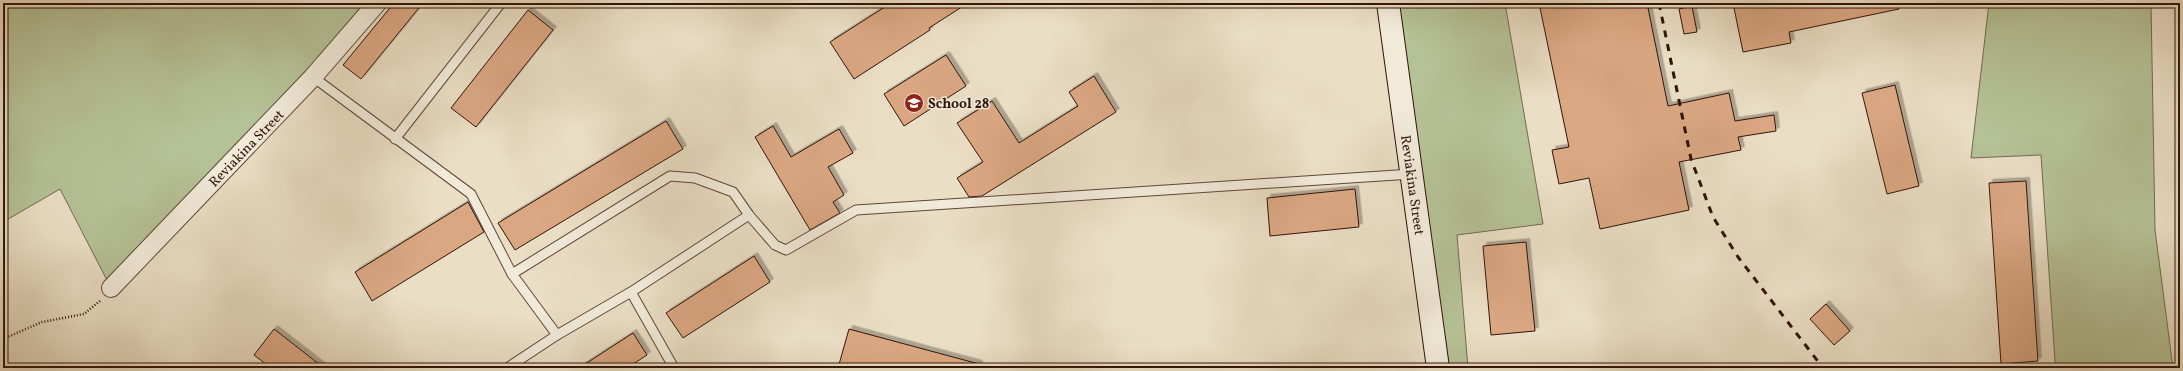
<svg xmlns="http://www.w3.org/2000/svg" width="2183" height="371" font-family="Vollkorn,serif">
<defs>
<filter id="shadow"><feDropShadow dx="3.5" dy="-3.5" stdDeviation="0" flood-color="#0004"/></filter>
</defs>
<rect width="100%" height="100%" fill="#eadec5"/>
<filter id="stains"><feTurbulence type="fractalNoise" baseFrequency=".005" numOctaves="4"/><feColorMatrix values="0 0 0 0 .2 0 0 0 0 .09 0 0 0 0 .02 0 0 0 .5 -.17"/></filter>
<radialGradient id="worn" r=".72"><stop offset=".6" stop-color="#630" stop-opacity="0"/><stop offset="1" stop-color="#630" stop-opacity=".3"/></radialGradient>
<g fill="#b5c196" stroke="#736a50">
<path d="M 3,3 L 377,3 L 111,288 L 60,189 L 3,222 Z"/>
<path d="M 1388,3 L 1505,3 L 1543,224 L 1457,235 L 1468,368 L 1438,368 Z"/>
<path d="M 1989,3 L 2151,3 L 2155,230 L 2173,368 L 2058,368 L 2055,361 L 2041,155 L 1971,158 Z"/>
</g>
<g fill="#daa782" stroke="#311409" filter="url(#shadow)">
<path d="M 394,3 L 423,3 L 361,79 L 343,65 Z"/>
<path d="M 891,3 L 968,3 L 929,28 L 930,30 L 854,79 L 830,42 Z"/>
<path d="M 1539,3 L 1647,3 L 1668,106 L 1729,93 L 1735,121 L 1774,115 L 1776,131 L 1738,137 L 1741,150 L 1679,162 L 1689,210 L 1600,229 L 1589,178 L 1559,184 L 1552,150 L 1569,147 Z"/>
<path d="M 1733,3 L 1899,3 L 1899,9 L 1789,32 L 1791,43 L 1743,52 Z"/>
<path d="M 1692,6 L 1697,32 L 1684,34 L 1679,9 Z"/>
<path d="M 528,10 L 553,30 L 476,127 L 451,108 Z"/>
<path d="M 946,55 L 966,86 L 904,126 L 884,94 Z"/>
<path d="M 1094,76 L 1116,112 L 982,196 L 969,197 L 957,178 L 983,162 L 957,123 L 992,101 L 1019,143 L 1078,106 L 1069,92 Z"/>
<path d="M 1895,85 L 1919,186 L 1887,194 L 1862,93 Z"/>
<path d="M 666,121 L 683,149 L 515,250 L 498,223 Z"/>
<path d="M 773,126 L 791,157 L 839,129 L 853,153 L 828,167 L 844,195 L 833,202 L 840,213 L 810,230 L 755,137 Z"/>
<path d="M 2026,181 L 2038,361 L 2001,364 L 1989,183 Z"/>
<path d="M 1355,189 L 1359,227 L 1270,236 L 1267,198 Z"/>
<path d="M 468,202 L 484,232 L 372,301 L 355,272 Z"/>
<path d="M 1526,242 L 1535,331 L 1491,335 L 1483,246 Z"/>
<path d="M 754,256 L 770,282 L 683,338 L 666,313 Z"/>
<path d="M 1826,304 L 1850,331 L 1834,345 L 1810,319 Z"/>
<path d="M 274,329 L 324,368 L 271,368 L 254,355 Z"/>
<path d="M 849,329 L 979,364 L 978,368 L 838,368 Z"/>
<path d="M 633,333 L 647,355 L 627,368 L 579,368 Z"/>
</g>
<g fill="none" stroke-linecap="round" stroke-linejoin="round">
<g stroke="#5f4638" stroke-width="11">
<g id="lane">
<path d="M 313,77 L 471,194 L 512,274 L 557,335"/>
<path d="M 395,139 L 501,3"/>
<path d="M 512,274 L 670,176 L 695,178 L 733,192 L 749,215 L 775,245 L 786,250 L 856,210 L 1412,174"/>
<path d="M 631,292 L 674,368"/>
<path d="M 507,368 L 557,335 L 631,292 L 749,215"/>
</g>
</g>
<g stroke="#5f4638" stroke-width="20">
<path id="street" d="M 111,288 L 313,77 L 377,3"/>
</g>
<g stroke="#311409" stroke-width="24">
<path id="secondary" d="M 1388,3 L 1438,368"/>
</g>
<path stroke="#311409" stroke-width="2.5" stroke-dasharray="1 2" stroke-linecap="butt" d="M 3,339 L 42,322 L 84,314 L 101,300"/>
<use href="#lane" stroke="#f1ead9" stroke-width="9"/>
<use href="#street" stroke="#f1ead9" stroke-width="18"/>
<use href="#secondary" stroke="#f1ead9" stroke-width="22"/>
<path stroke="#311409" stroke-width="3" stroke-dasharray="7 7" stroke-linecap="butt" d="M 1659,3 L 1691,159 L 1713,217 L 1738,257 L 1823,368"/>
</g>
<defs>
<g id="school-disc" transform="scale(1)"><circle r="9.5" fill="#8f2418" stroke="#f1ead9"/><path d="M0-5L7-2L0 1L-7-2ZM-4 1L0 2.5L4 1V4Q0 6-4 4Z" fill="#fff"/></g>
</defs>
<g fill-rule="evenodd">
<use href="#school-disc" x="914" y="103"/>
</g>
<g text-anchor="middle" stroke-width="3" stroke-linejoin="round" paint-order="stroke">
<g font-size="14" font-weight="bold" fill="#311409" stroke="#f1ead9" text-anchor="start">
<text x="928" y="108">School 28</text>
</g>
<g font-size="14" fill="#311409" stroke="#f1ead9">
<text transform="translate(246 148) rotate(-46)" y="5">Reviakina Street</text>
<text transform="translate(1413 185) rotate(82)" y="5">Reviakina Street</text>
</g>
</g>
<rect width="2183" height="371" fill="none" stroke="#eadec5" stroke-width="16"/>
<rect x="4" y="4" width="2175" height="363" fill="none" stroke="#311409" stroke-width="2"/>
<rect x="8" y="8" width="2167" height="355" fill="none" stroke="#311409"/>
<rect width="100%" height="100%" filter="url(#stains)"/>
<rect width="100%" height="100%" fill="url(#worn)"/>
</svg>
